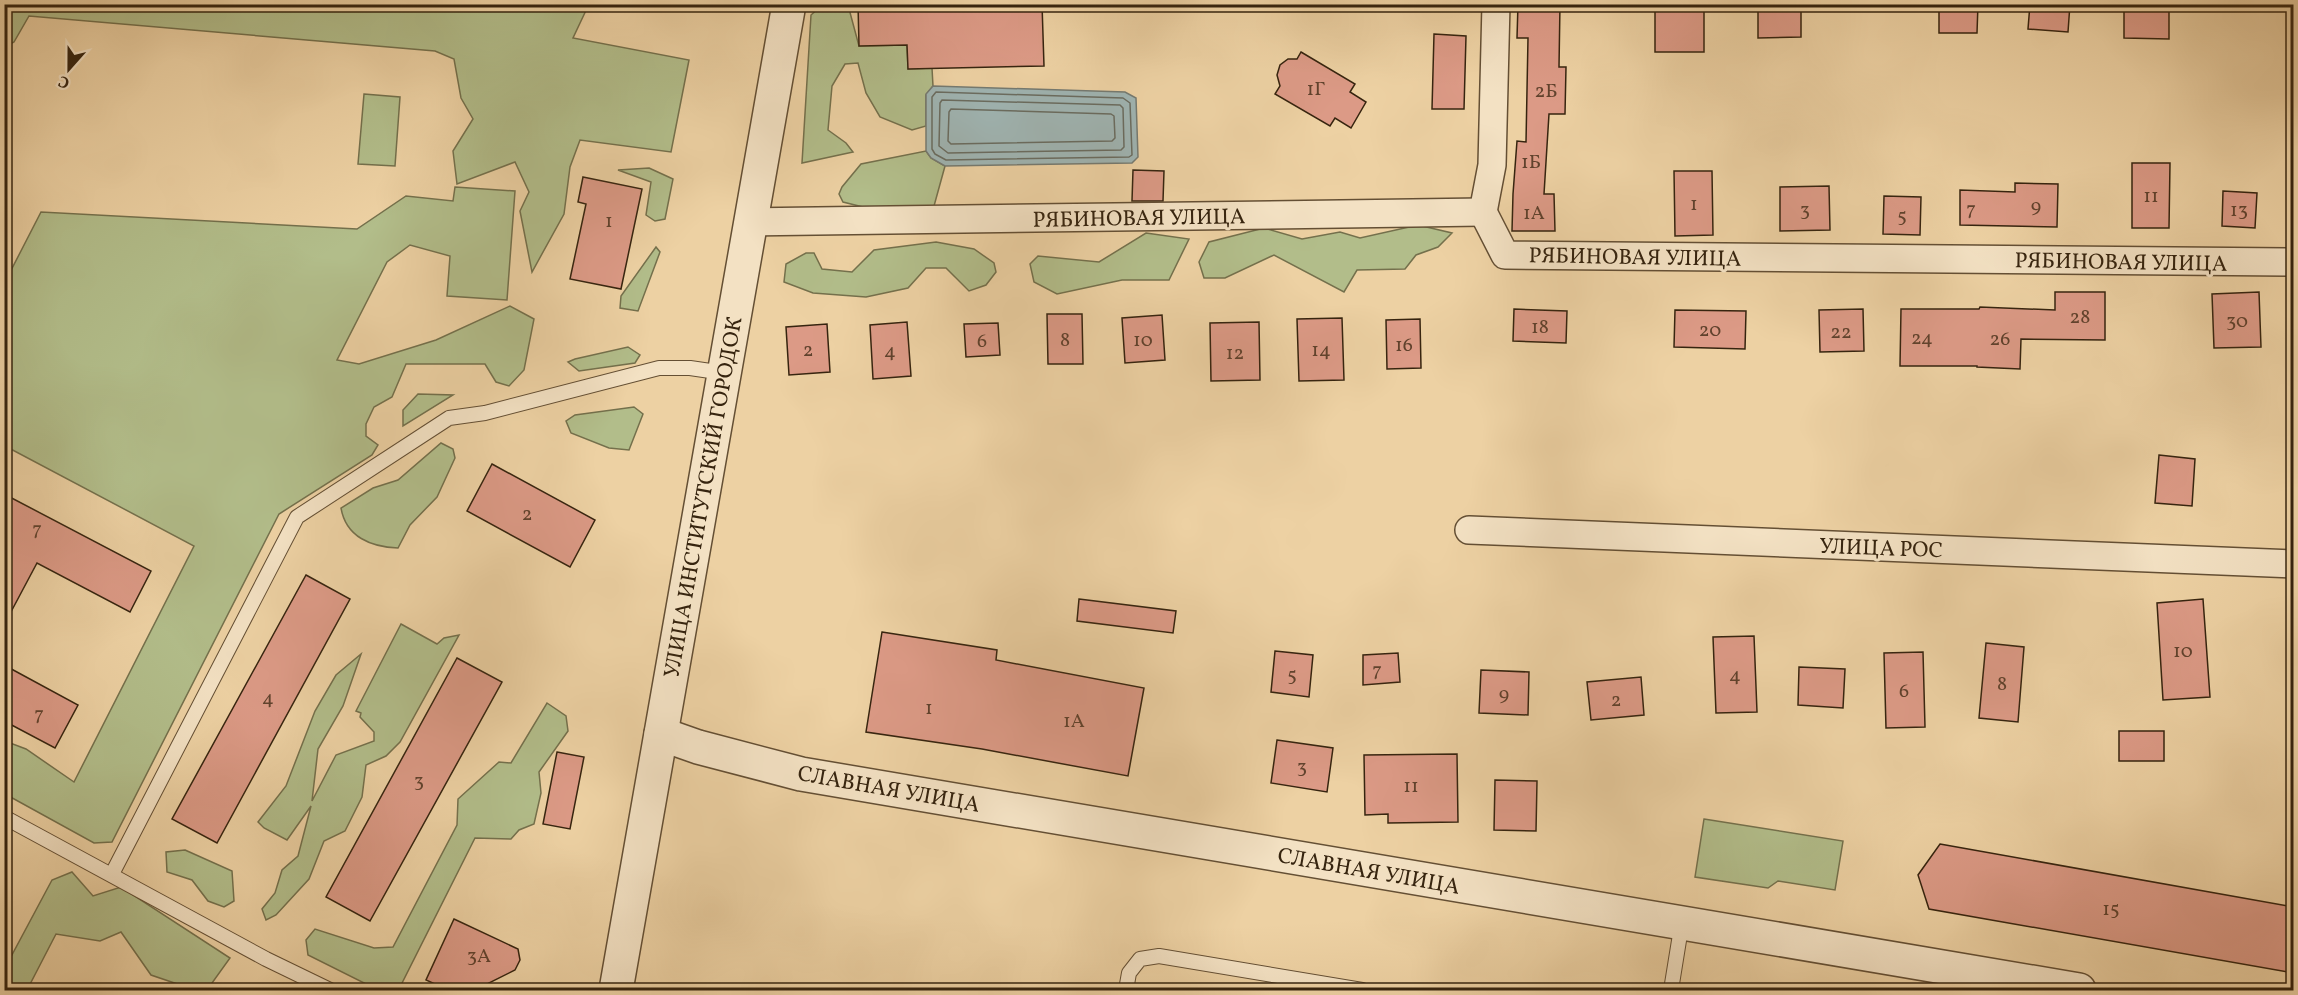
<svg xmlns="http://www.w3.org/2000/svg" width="2298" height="995" font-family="Vollkorn,serif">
<rect width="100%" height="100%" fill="#edd1a3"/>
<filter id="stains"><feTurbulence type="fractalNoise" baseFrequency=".00333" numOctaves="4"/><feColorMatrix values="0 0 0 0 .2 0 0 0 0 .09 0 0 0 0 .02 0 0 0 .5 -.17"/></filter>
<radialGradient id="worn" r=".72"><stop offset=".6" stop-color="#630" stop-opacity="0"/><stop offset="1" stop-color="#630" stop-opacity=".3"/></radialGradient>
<g fill="#b2bd8a" stroke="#74704c" stroke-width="1.5">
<path d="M 589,4 L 573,38 L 689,60 L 671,152 L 580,140 L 570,167 L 564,214 L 532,272 L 520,211 L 529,192 L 515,162 L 457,184 L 453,151 L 473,119 L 461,98 L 454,59 L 435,51 L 29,16 L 14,42 L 5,47 L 5,5 Z"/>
<path d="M 822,5 L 848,5 L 859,46 L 907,45 L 908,69 L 932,68 L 933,86 L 926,95 L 926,126 L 912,130 L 880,117 L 866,93 L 858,63 L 845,64 L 832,86 L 828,130 L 846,143 L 853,152 L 802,163 L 811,15 Z"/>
<path d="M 364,94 L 400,97 L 395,166 L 358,164 Z"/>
<path d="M 926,151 L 931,158 L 945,166 L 934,206 L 871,209 L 843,202 L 839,194 L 842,187 L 861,164 Z"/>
<path d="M 649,168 L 673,179 L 665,219 L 655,221 L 646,215 L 651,182 L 618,170 Z"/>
<path d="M 455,187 L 515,191 L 507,300 L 447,296 L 450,256 L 410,245 L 387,262 L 337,360 L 359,364 L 436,340 L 510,306 L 534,319 L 524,370 L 509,386 L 496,382 L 485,364 L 406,364 L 392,397 L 374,407 L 366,424 L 366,436 L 378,445 L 372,455 L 279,514 L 112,842 L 94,843 L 5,794 L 5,741 L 26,749 L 74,782 L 194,546 L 5,446 L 5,282 L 41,212 L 357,229 L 406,196 L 453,201 Z"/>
<path d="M 1418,225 L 1452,233 L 1438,247 L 1416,255 L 1405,269 L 1357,270 L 1344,292 L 1274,255 L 1225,278 L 1204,278 L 1199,262 L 1209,242 L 1264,228 L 1302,239 L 1340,232 L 1360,238 Z"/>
<path d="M 1146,233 L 1189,239 L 1169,280 L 1122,280 L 1057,294 L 1034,282 L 1030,264 L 1038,256 L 1099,262 Z"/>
<path d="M 936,242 L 974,249 L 994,263 L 996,272 L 986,285 L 969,291 L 946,268 L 926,268 L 908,288 L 866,297 L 813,293 L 784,282 L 786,264 L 806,253 L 814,253 L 822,269 L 852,272 L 874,250 Z"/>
<path d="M 656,247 L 660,252 L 638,311 L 620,308 L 621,296 Z"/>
<path d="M 628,347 L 640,355 L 635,363 L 579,371 L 568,362 L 575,359 Z"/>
<path d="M 418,394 L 453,395 L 403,426 L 403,410 Z"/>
<path d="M 634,407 L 643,414 L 629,450 L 609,448 L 571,433 L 566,421 L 575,415 Z"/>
<path d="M 441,443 L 453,449 L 455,458 L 437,497 L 410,525 L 398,548 C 371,547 346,537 341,508 L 373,488 L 398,480 Z"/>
<path d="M 401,624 L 437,644 L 444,638 L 459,635 L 400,742 L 386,756 L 366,765 L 362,797 L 345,831 L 324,841 L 309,879 L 276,915 L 266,920 L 262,909 L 275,893 L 282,870 L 298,856 L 311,806 L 287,840 L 264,828 L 258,822 L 286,786 L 315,711 L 336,675 L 361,654 L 343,706 L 318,749 L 312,801 L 336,755 L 374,741 L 374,732 L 360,717 L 361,713 L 356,711 Z"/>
<path d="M 547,703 L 566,716 L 568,731 L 539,772 L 541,793 L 534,824 L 519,830 L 511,839 L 475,838 L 400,987 L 378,990 L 308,955 L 306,940 L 315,929 L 374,948 L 393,947 L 457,825 L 458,799 L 499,762 L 511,763 Z"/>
<path d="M 1704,819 L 1843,841 L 1835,890 L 1778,881 L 1768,888 L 1695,877 Z"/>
<path d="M 185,850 L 232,871 L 234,901 L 224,907 L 208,901 L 192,880 L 167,872 L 166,852 Z"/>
<path d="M 72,872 L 93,896 L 121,887 L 230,958 L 207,990 L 195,990 L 151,975 L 121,932 L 100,941 L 56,934 L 27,990 L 5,990 L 5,968 L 52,880 Z"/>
</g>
<path fill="#9fb4b2" stroke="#757a71" stroke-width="1.5" d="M 933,86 L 1125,92 L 1136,98 L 1138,157 L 1132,163 L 945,166 L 931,158 L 926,151 L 926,94 Z"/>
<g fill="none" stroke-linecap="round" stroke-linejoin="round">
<g stroke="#6a6c60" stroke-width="1.5">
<path d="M 936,92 L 1123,98 L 1130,103 L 1132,155 L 1129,157 L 946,160 L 935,154 L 932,149 L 932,97 Z"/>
<path d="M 942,100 L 1120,105 L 1123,108 L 1124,147 L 1121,150 L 948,153 L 939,146 L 940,103 Z"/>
<path d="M 951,109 L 1111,114 L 1114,116 L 1115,138 L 1112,141 L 951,144 L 948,141 L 949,112 Z"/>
</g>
</g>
<g fill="#dc9a86" stroke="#36240f" stroke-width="1.5">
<path d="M 858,4 L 1042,4 L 1044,66 L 908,69 L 907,45 L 859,46 Z"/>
<path d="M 1518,4 L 1560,4 L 1559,67 L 1566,67 L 1565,114 L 1549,114 L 1544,194 L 1554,194 L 1555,231 L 1512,231 L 1513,194 L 1517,141 L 1526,142 L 1528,38 L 1517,38 Z"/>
<rect x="1655" y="4" width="49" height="48"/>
<path d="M 1758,4 L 1801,4 L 1801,37 L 1758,38 Z"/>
<path d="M 1939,4 L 1978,4 L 1977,33 L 1939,33 Z"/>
<path d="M 2030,4 L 2070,4 L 2068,32 L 2028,29 Z"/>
<path d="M 2124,4 L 2169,4 L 2169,39 L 2124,38 Z"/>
<path d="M 1434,34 L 1466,36 L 1464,109 L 1432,109 Z"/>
<path d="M 1301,52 L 1355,84 L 1350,92 L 1366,102 L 1351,128 L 1335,118 L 1330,126 L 1275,94 L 1280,86 L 1277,75 L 1280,65 L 1288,59 L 1297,59 Z"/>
<path d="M 2132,163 L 2170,163 L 2169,228 L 2132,228 Z"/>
<path d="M 1133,170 L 1164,171 L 1163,201 L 1132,201 Z"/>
<path d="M 1674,171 L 1712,171 L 1713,235 L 1675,236 Z"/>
<path d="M 583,177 L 642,189 L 621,289 L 570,279 L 586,204 L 578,202 Z"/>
<path d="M 2015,183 L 2058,184 L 2057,227 L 1960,225 L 1960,190 L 2015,192 Z"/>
<path d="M 1829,186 L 1830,230 L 1780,231 L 1780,187 Z"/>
<path d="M 2223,191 L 2257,193 L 2255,228 L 2222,226 Z"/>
<path d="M 1884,196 L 1921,197 L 1920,235 L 1883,234 Z"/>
<path d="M 2055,292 L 2105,292 L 2105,340 L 2021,339 L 2020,369 L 1977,367 L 1977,366 L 1900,366 L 1901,309 L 1979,309 L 1980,307 L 2055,310 Z"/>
<path d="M 2259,292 L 2261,347 L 2214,348 L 2212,294 Z"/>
<path d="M 1514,309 L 1567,311 L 1566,343 L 1513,341 Z"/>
<path d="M 1863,309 L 1864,351 L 1820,352 L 1819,310 Z"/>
<path d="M 1675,310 L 1746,311 L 1745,349 L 1674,347 Z"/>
<path d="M 1047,314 L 1082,314 L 1083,364 L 1048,364 Z"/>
<path d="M 1162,315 L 1165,360 L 1125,363 L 1122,318 Z"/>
<path d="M 1342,318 L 1344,380 L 1299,381 L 1297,319 Z"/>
<path d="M 1420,319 L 1421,368 L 1387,369 L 1386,320 Z"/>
<path d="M 907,322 L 911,376 L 873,379 L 870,325 Z"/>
<path d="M 1259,322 L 1260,380 L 1211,381 L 1210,323 Z"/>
<path d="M 998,323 L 1000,355 L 966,357 L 964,324 Z"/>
<path d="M 827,324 L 830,372 L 789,375 L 786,327 Z"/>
<path d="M 2159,455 L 2195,459 L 2192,506 L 2155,503 Z"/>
<path d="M 492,464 L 595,520 L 570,567 L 467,511 Z"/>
<path d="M 4,494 L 151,571 L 130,612 L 37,563 L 4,625 Z"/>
<path d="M 306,575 L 350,599 L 217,843 L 172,819 Z"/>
<path d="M 1079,599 L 1176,611 L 1173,633 L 1077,621 Z"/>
<path d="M 2203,599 L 2210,697 L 2163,700 L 2157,603 Z"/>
<path d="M 882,632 L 997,650 L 996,660 L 1144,688 L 1128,776 L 982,749 L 866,732 Z"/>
<path d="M 1754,636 L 1757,712 L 1716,713 L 1713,637 Z"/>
<path d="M 1986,643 L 2024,647 L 2018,722 L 1979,718 Z"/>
<path d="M 1275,651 L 1313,655 L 1309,697 L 1271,692 Z"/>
<path d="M 1923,652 L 1925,727 L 1886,728 L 1884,653 Z"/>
<path d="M 1398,653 L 1400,682 L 1363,685 L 1363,655 Z"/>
<path d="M 457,658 L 502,682 L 370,921 L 326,897 Z"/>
<path d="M 4,665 L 78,705 L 55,748 L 4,721 Z"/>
<path d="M 1799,667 L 1845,669 L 1843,708 L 1798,705 Z"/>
<path d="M 1481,670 L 1529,672 L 1528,715 L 1479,713 Z"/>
<path d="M 1641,677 L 1644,715 L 1591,720 L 1587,682 Z"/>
<rect x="2119" y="731" width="45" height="30"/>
<path d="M 1277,740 L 1333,748 L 1327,792 L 1271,783 Z"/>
<path d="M 557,752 L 584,757 L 570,829 L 543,824 Z"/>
<path d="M 1457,754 L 1458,822 L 1388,823 L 1388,814 L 1365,815 L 1364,755 Z"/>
<path d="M 1495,780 L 1537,781 L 1536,831 L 1494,830 Z"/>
<path d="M 1940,844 L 2294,907 L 2294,973 L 1929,909 L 1918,875 Z"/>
<path d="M 454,919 L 518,949 L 520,960 L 515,970 L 475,990 L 448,990 L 426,980 Z"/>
</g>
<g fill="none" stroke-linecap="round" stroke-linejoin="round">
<g stroke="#644f34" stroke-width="16">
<g id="service">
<path d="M 4,817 L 266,959 L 330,990"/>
<path d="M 112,874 L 297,517 L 449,418 L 485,413 L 659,368 L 690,368 L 724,373"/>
<path d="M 1126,990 L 1129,973 L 1140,959 L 1159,956 L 1362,990"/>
<path d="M 1671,990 L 1682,922"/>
</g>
</g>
<g stroke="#644f34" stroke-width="30">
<g id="minor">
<path d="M 1483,212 L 1505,255 L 2294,262"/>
<path d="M 1483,212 L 1492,165 L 1496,4"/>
<path d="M 750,222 L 1483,212"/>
<path d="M 1469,530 L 2294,564"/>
</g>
</g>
<g stroke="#644f34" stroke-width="36">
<g id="tertiary">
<path d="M 661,734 L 698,747 L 801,774 L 2079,990"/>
<path d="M 616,990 L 789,4"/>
</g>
</g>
<use href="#service" stroke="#f3e1c3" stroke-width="14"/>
<use href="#minor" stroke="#f3e1c3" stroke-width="27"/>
<use href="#tertiary" stroke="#f3e1c3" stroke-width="33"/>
</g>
<g text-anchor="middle" stroke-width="6" stroke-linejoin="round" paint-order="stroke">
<g font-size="20" fill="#60422d">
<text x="1316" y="95">1Г</text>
<text x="1546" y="97">2Б</text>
<text x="1531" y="168">1Б</text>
<text x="2151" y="202">11</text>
<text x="1694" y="210">1</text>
<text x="2036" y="212">9</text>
<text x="1971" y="215">7</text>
<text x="1805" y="216">3</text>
<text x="2239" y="216">13</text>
<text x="1534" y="219">1А</text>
<text x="1902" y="222">5</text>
<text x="609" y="227">1</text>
<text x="2080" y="323">28</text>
<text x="2237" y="327">30</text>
<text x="1540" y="333">18</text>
<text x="1710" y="336">20</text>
<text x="1841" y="338">22</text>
<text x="1922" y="344">24</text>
<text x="2000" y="345">26</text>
<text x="1065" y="346">8</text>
<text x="1143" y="346">10</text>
<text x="982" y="347">6</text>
<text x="1404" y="351">16</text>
<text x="808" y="356">2</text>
<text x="1321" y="356">14</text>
<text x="890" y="357">4</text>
<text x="1235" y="359">12</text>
<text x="527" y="520">2</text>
<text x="37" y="535">7</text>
<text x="2183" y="657">10</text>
<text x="1377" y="676">7</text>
<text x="1292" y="681">5</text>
<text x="1735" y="681">4</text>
<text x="2002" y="690">8</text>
<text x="1904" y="697">6</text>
<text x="1504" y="700">9</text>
<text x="268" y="704">4</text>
<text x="1616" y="706">2</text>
<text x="929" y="714">1</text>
<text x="39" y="720">7</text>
<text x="1074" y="727">1А</text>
<text x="1302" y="773">3</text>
<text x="419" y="787">3</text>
<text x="1411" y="792">11</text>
<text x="2111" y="915">15</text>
<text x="479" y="962">3А</text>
</g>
<g font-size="22" fill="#36240f" stroke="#f3e1c3">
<text transform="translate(1139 217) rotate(-1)" y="8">РЯБИНОВАЯ УЛИЦА</text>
<text transform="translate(1635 256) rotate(1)" y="8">РЯБИНОВАЯ УЛИЦА</text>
<text transform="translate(2121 261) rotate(1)" y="8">РЯБИНОВАЯ УЛИЦА</text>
<text transform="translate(702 497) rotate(-80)" y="8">УЛИЦА ИНСТИТУТСКИЙ ГОРОДОК</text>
<text transform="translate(1881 547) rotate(2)" y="8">УЛИЦА РОС</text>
<text transform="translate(889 788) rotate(10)" y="8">СЛАВНАЯ УЛИЦА</text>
<text transform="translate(1369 870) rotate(10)" y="8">СЛАВНАЯ УЛИЦА</text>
</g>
</g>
<rect width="2298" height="995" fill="none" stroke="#edd1a3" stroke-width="24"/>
<rect x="6" y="6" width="2286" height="983" fill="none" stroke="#36240f" stroke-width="3"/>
<rect x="12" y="12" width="2274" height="971" fill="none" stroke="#36240f" stroke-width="1.5"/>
<g transform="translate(69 69) rotate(201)" stroke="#f3e1c3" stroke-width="4.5" paint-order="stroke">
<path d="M0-4.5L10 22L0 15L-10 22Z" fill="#36240f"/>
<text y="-9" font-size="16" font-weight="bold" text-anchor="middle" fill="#36240f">С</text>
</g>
<rect width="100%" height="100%" filter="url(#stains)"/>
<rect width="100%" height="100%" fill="url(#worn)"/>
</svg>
